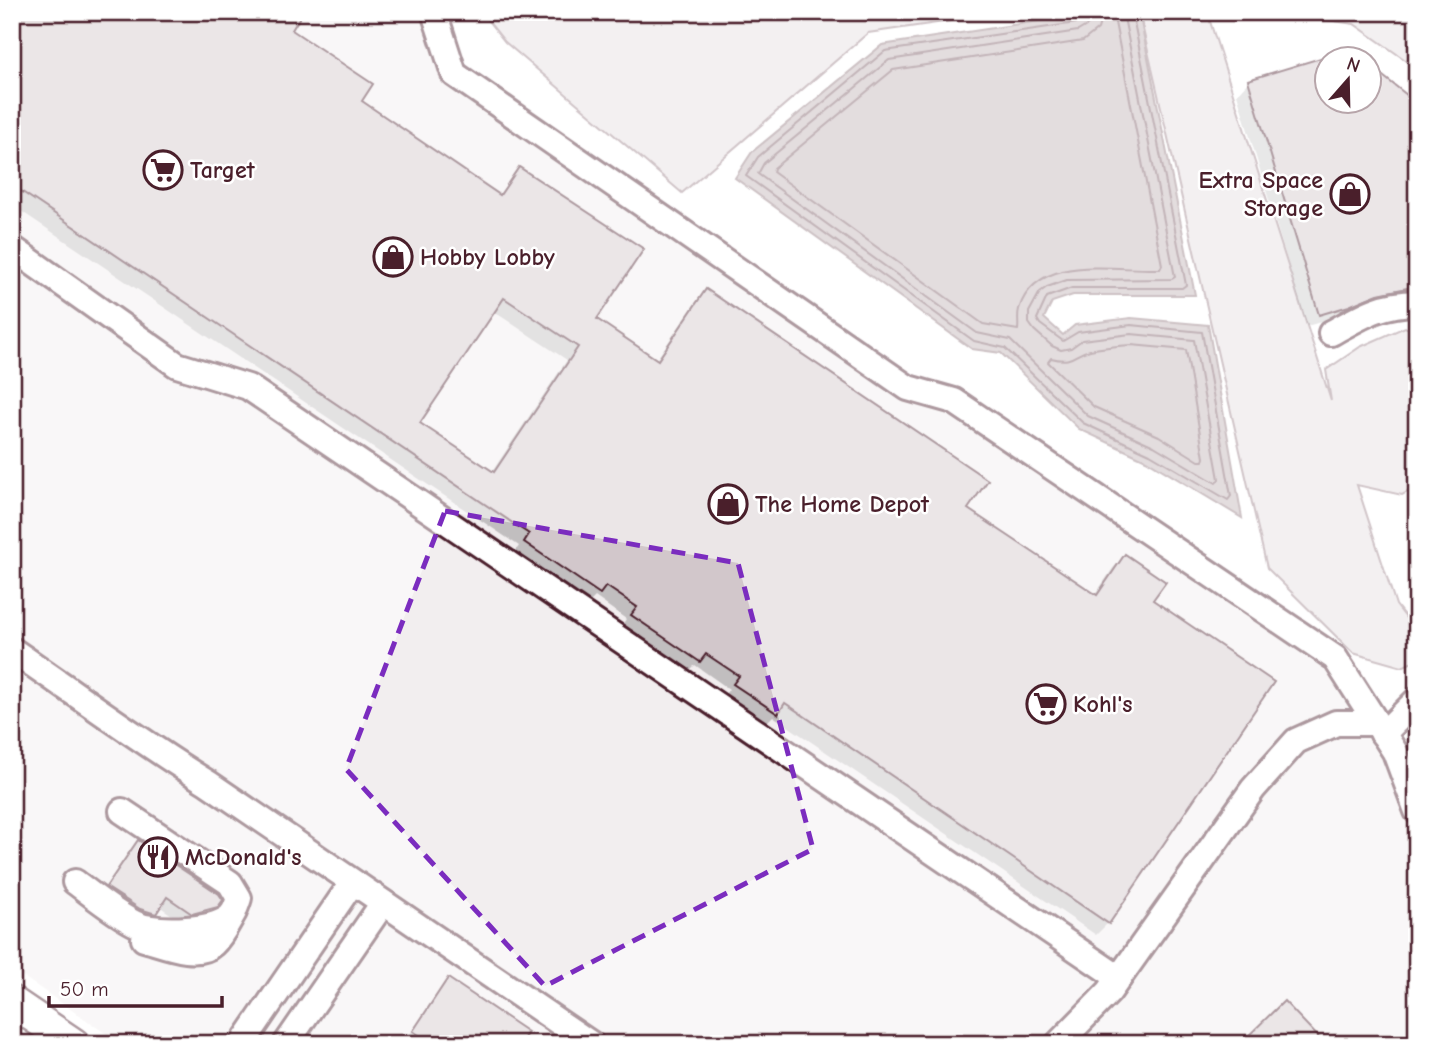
<svg xmlns="http://www.w3.org/2000/svg" width="1429" height="1056" font-family="'Comic Neue',sans-serif">
<rect width="100%" height="100%" fill="#fff"/>
<filter id="ink" filterUnits="userSpaceOnUse"><feTurbulence type="fractalNoise" baseFrequency=".0143" numOctaves="2"/><feDisplacementMap in="SourceGraphic" scale="14" xChannelSelector="R" yChannelSelector="G"/><feConvolveMatrix kernelMatrix="1 2 1 2 8 2 1 2 1" color-interpolation-filters="sRGB"/></filter>
<g filter="url(#ink)">
<path fill="#f2eeef" d="M 12,12 L 434,12 L 454,74 L 908,388 L 954,401 L 1335,658 L 1417,811 L 1417,1044 L 121,1044 L 12,969 Z"/>
<g fill="#e5dee0" stroke="#987e86" stroke-width="2">
<path d="M 481,12 L 1013,12 L 868,33 L 682,193 L 505,42 Z"/>
<path d="M 1139,12 L 1207,12 L 1331,401 L 1326,370 L 1360,347 L 1405,327 L 1417,333 L 1417,487 L 1402,495 L 1357,485 L 1396,605 L 1417,632 L 1417,660 L 1402,667 L 1353,653 L 1267,568 Z"/>
<path d="M 1272,12 L 1417,12 L 1417,68 L 1354,24 Z"/>
</g>
<path fill="#c1b3b6" stroke="#91787e" stroke-width="2" d="M 1098,12 L 1139,12 L 1195,295 L 1073,295 L 1052,302 L 1044,318 L 1063,335 L 1075,325 L 1131,318 L 1208,325 L 1242,518 L 1146,460 L 1079,429 L 1001,353 L 972,349 L 735,178 L 752,152 L 882,45 Z"/>
<g fill="#0003" fill-rule="evenodd">
<path d="M 12,12 L 289,30 L 359,102 L 498,195 L 520,169 L 595,319 L 656,360 L 695,303 L 707,291 L 966,509 L 1094,596 L 1113,568 L 1125,556 L 1151,601 L 1108,923 L 1096,935 L 773,716 L 764,725 L 723,697 L 729,689 L 695,665 L 687,673 L 620,628 L 626,619 L 595,597 L 587,605 L 513,555 L 519,546 L 12,205 ZM 493,311 L 567,360 L 491,473 L 417,423 Z"/>
<path d="M 1350,51 L 1360,60 L 1328,60 L 1328,102 L 1417,105 L 1417,294 L 1307,326 L 1237,94 L 1249,81 Z"/>
<path d="M 138,842 L 216,906 L 206,916 L 182,922 L 159,906 L 145,922 L 98,897 L 129,851 Z"/>
<path d="M 448,981 L 518,1044 L 415,1044 L 407,1039 L 441,988 Z"/>
</g>
<g fill="none" stroke-linecap="round" stroke-linejoin="round">
<g stroke="#7a5a63" stroke-width="2">
<path d="M 1083,12 L 1082,19 L 1076,23 L 885,51 L 758,157 L 746,176 L 974,341 L 1005,348 L 1083,423 L 1150,454 L 1228,500 L 1231,496 L 1202,332 L 1131,325 L 1078,332 L 1063,341 L 1040,324 L 1037,319 L 1047,297 L 1072,288 L 1182,288 L 1186,285 L 1132,12"/>
<path d="M 1092,12 L 1088,25 L 1078,31 L 889,60 L 764,163 L 758,174 L 977,333 L 1010,340 L 1088,416 L 1154,446 L 1216,483 L 1219,479 L 1194,340 L 1131,334 L 1082,340 L 1071,348 L 1061,350 L 1052,346 L 1034,330 L 1029,323 L 1029,312 L 1040,292 L 1047,287 L 1067,280 L 1172,279 L 1175,277 L 1123,12"/>
<path d="M 1103,12 L 1098,29 L 1083,41 L 893,70 L 774,168 L 773,172 L 983,324 L 1018,330 C 1019,324 1017,316 1019,309 C 1037,252 1114,271 1160,269 L 1162,265 L 1113,12"/>
<path d="M 1131,345 L 1186,350 L 1204,458 L 1203,461 L 1199,461 L 1159,436 L 1094,407 L 1048,362 L 1051,358 C 1075,364 1072,354 1090,350 C 1103,347 1117,346 1131,345 Z"/>
</g>
</g>
<g fill="#d2c7cb" stroke="#4a1f2b" stroke-width="2" fill-rule="evenodd">
<path d="M 12,12 L 303,12 L 292,30 L 373,84 L 362,101 L 500,195 L 519,167 L 644,249 L 597,319 L 658,360 L 706,289 L 988,480 L 968,509 L 1097,595 L 1125,554 L 1166,582 L 1153,600 L 1274,682 L 1109,924 L 785,703 L 778,714 L 733,684 L 739,676 L 706,654 L 700,662 L 631,615 L 637,607 L 606,586 L 600,594 L 524,542 L 529,534 L 12,185 ZM 504,298 L 578,347 L 494,472 L 420,423 Z"/>
<path d="M 1327,56 L 1327,102 L 1369,102 L 1369,65 L 1417,103 L 1417,286 L 1378,294 L 1349,306 L 1319,315 L 1248,80 Z"/>
<path d="M 138,840 L 219,894 L 223,900 L 218,907 L 192,914 L 167,897 L 156,914 L 140,909 L 106,887 Z"/>
<path d="M 448,978 L 528,1032 L 520,1044 L 432,1044 L 413,1031 Z"/>
<path d="M 1284,1001 L 1325,1044 L 1240,1044 Z"/>
</g>
<g fill="none" stroke-linecap="round" stroke-linejoin="round">
<g stroke="#4a1f2b" stroke-width="30">
<g id="minor">
<path d="M 434,12 L 454,74 L 908,388 L 954,401 L 1335,658 L 1395,752 L 1417,811"/>
<path d="M 12,248 L 177,365 L 248,387 L 1119,978"/>
<path d="M 1331,333 C 1364,315 1379,304 1417,303"/>
<path d="M 12,650 C 78,695 141,742 208,783 L 591,1044"/>
<path d="M 1383,734 L 1417,700"/>
<path d="M 75,882 C 94,896 113,912 134,923 C 153,933 206,931 225,920 C 234,915 236,907 239,898 L 230,883 L 122,811"/>
<path d="M 144,939 C 163,944 197,959 213,944 C 222,936 228,922 234,912"/>
<path d="M 242,1044 L 352,883"/>
<path d="M 286,1044 L 383,903"/>
<path d="M 1058,1044 L 1109,992 L 1253,789 L 1296,741 L 1336,723 L 1375,723"/>
</g>
</g>
<g stroke="#4a1f2b" stroke-width="35">
<path id="major" d="M 12,1002 L 74,1044"/>
</g>
<use href="#minor" stroke="#fff" stroke-width="24"/>
<use href="#major" stroke="#fff" stroke-width="30"/>
</g>
</g>
<path d="M0 0H1429V1056H0ZM 445,511 L 738,563 L 813,849 L 545,986 L 346,769 Z" fill="#fff" fill-opacity=".55" fill-rule="evenodd"/>
<path fill="none" stroke="#7b2cbf" stroke-width="5" stroke-dasharray="14 9" stroke-linejoin="round" d="M 445,511 L 738,563 L 813,849 L 545,986 L 346,769 Z"/>
<defs>
<g id="supermarket-ring" transform="scale(2.0125)"><circle r="9.5" fill="#fff" stroke="#4a1f2b" stroke-width="1.5"/><path d="M-6-5.5h2.5l.6 2H6L4.5 2H-2.5L-4.4-4H-6ZM-1.5 3.2a1.3 1.3 0 1 0 .1 0ZM3 3.2a1.3 1.3 0 1 0 .1 0Z" fill="#4a1f2b"/></g>
<g id="shop-ring" transform="scale(2.0125)"><circle r="9.5" fill="#fff" stroke="#4a1f2b" stroke-width="1.5"/><path d="M-5-2.5h2.3a2.7 3.5 0 0 1 5.4 0H5L5.5 6h-11ZM-1.5-2.5h3a1.5 2.3 0 0 0-3 0Z" fill="#4a1f2b"/></g>
<g id="restaurant-ring" transform="scale(2.0125)"><circle r="9.5" fill="#fff" stroke="#4a1f2b" stroke-width="1.5"/><path d="M-5-6h1v4h1v-4h1v4h1v-4h1v5L-1.5 .5V6h-2V.5L-5-1ZM5-6V6H3V1.5H1.5Q1.5-4 5-6Z" fill="#4a1f2b"/></g>
</defs>
<g fill-rule="evenodd">
<use href="#supermarket-ring" x="163" y="170"/>
<use href="#shop-ring" x="1350" y="194"/>
<use href="#shop-ring" x="393" y="257"/>
<use href="#shop-ring" x="728" y="504"/>
<use href="#supermarket-ring" x="1046" y="704"/>
<use href="#restaurant-ring" x="158" y="857"/>
</g>
<g text-anchor="middle" stroke-width="5" stroke-linejoin="round" paint-order="stroke">
<g font-size="24" font-weight="bold" fill="#4a1f2b" stroke="#fff" text-anchor="start">
<text x="190" y="178">Target</text>
<text x="1323" y="188" text-anchor="end">Extra Space<tspan x="1323" dy="28">Storage</tspan></text>
<text x="420" y="265">Hobby Lobby</text>
<text x="755" y="512">The Home Depot</text>
<text x="1073" y="712">Kohl's</text>
<text x="185" y="865">McDonald's</text>
</g>
</g>
<rect width="1429" height="1056" fill="none" stroke="#fff" stroke-width="42"/>
<rect x="21" y="21" width="1387" height="1014" fill="none" stroke="#4a1f2b" stroke-width="2.5" filter="url(#ink)"/>
<g transform="translate(1348 80) rotate(20)"><circle r="33" fill="#ffffff" stroke="#b7a5aa" stroke-width="2"/>
<path d="M0-5L12 26L0 18L-12 26Z" fill="#4a1f2b"/>
<text y="-10" font-size="19" font-weight="bold" text-anchor="middle" fill="#4a1f2b">N</text>
</g>
<path d="M49 996v10h173v-10" fill="none" stroke="#4a1f2b" stroke-width="3.5"/>
<text x="60" y="996" font-size="21" fill="#4a1f2b" stroke="#ffffff" stroke-width="5" paint-order="stroke">50 m</text>
</svg>
